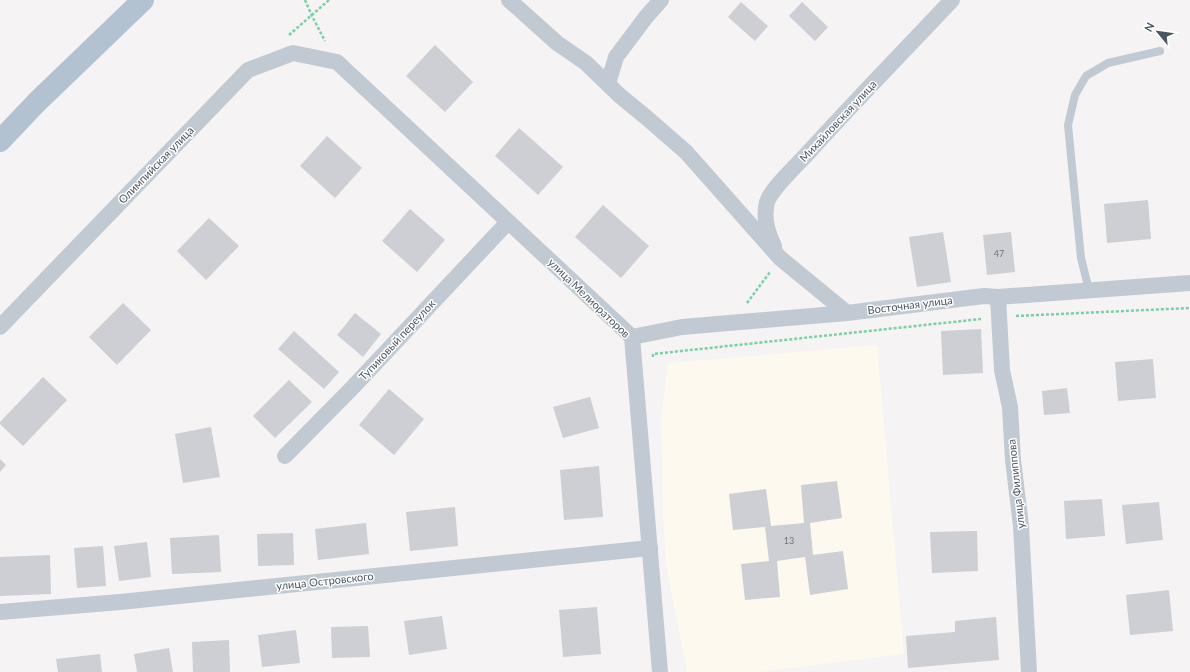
<svg xmlns="http://www.w3.org/2000/svg" width="1190" height="672" font-family="Lato,sans-serif">
<rect width="100%" height="100%" fill="#f5f3f3"/>
<path fill="#fdf9ef" d="M 877,345 L 904,654 L 761,672 L 687,672 L 666,565 L 663,515 L 661,418 L 668,363 Z"/>
<g fill="#cdcfd5">
<path d="M 741,2 L 768,26 L 755,41 L 728,17 Z"/>
<path d="M 802,2 L 828,27 L 815,41 L 789,16 Z"/>
<path d="M 435,45 L 473,82 L 445,112 L 406,76 Z"/>
<path d="M 519,128 L 563,167 L 538,195 L 495,156 Z"/>
<path d="M 327,136 L 362,168 L 335,198 L 300,166 Z"/>
<path d="M 1148,200 L 1151,239 L 1107,243 L 1104,204 Z"/>
<path d="M 603,205 L 649,246 L 621,278 L 575,237 Z"/>
<path d="M 410,209 L 445,240 L 417,272 L 382,241 Z"/>
<path d="M 209,218 L 239,246 L 206,280 L 177,251 Z"/>
<path d="M 943,232 L 951,282 L 917,287 L 909,237 Z"/>
<path d="M 1011,232 L 1015,272 L 987,275 L 983,235 Z"/>
<path d="M 123,303 L 151,330 L 117,365 L 89,337 Z"/>
<path d="M 355,313 L 381,334 L 363,357 L 337,335 Z"/>
<path d="M 981,329 L 983,373 L 943,375 L 941,331 Z"/>
<path d="M 294,331 L 339,372 L 324,389 L 278,349 Z"/>
<path d="M 1153,359 L 1156,398 L 1118,401 L 1115,362 Z"/>
<path d="M 43,377 L 67,400 L 23,446 L 0,424 L 0,422 Z"/>
<path d="M 289,380 L 312,402 L 275,438 L 253,416 Z"/>
<path d="M 1067,388 L 1070,413 L 1044,415 L 1042,391 Z"/>
<path d="M 389,389 L 424,419 L 394,455 L 359,425 Z"/>
<path d="M 590,397 L 599,428 L 563,438 L 553,407 Z"/>
<path d="M 211,427 L 220,477 L 183,483 L 175,434 Z"/>
<path d="M 0,459 L 6,465 L 0,472 Z"/>
<path d="M 599,466 L 603,517 L 564,520 L 560,470 Z"/>
<path d="M 837,481 L 842,518 L 810,523 L 813,555 L 843,551 L 848,589 L 810,595 L 805,557 L 777,561 L 780,597 L 745,600 L 741,564 L 769,561 L 765,527 L 733,530 L 729,494 L 766,489 L 771,526 L 804,523 L 801,485 Z"/>
<path d="M 1102,499 L 1105,536 L 1066,539 L 1064,501 Z"/>
<path d="M 1159,502 L 1163,540 L 1126,544 L 1122,505 Z"/>
<path d="M 455,507 L 458,546 L 410,551 L 406,512 Z"/>
<path d="M 366,523 L 369,554 L 318,560 L 315,529 Z"/>
<path d="M 977,531 L 978,571 L 932,573 L 930,532 Z"/>
<path d="M 293,533 L 294,565 L 258,566 L 257,534 Z"/>
<path d="M 219,535 L 221,572 L 172,574 L 170,538 Z"/>
<path d="M 147,542 L 151,577 L 119,581 L 114,546 Z"/>
<path d="M 103,546 L 106,586 L 77,588 L 74,548 Z"/>
<path d="M 50,555 L 51,594 L 0,596 L 0,557 Z"/>
<path d="M 1169,590 L 1173,631 L 1130,635 L 1126,595 Z"/>
<path d="M 597,607 L 601,654 L 563,657 L 559,610 Z"/>
<path d="M 442,616 L 447,649 L 409,655 L 404,621 Z"/>
<path d="M 996,617 L 999,660 L 908,668 L 906,636 L 955,632 L 955,621 Z"/>
<path d="M 368,626 L 370,657 L 332,658 L 331,627 Z"/>
<path d="M 296,630 L 300,663 L 262,667 L 258,635 Z"/>
<path d="M 229,640 L 230,672 L 193,672 L 192,642 Z"/>
<path d="M 169,648 L 173,672 L 137,672 L 134,654 Z"/>
<path d="M 100,654 L 102,672 L 58,672 L 56,659 Z"/>
</g>
<g fill="none" stroke-linecap="round" stroke-linejoin="round">
<g stroke="#7ad0a6" stroke-width="2.5" stroke-dasharray="3 2" stroke-linecap="butt">
<path d="M 305,0 L 312,16 L 325,41"/>
<path d="M 289,35 L 329,0"/>
<path d="M 747,303 L 770,272"/>
<path d="M 1016,316 L 1190,308"/>
<path d="M 653,357 L 653,354 L 981,319"/>
</g>
<path stroke="#c1cad2" stroke-width="8" d="M 1089,290 L 1081,258 L 1068,125 L 1075,95 L 1086,76 L 1108,63 L 1160,51"/>
<g stroke="#c1cad2" stroke-width="16">
<path d="M 509,0 L 557,43 L 586,63 L 619,95 L 647,118 L 686,152 L 780,258 L 847,313"/>
<path d="M 608,84 L 616,57 L 646,17 L 661,0"/>
<path d="M 774,246 C 767,232 763,218 767,202 C 771,189 798,164 808,153 C 855,101 904,51 952,0"/>
<path d="M 998,297 L 1002,370 L 1010,407 L 1013,460 L 1021,526 L 1029,672"/>
<path d="M 0,327 L 248,70 L 293,53 L 337,62 L 632,337 L 660,672"/>
<path d="M 632,337 L 682,327 L 847,313 L 984,296 L 998,297 L 1190,283"/>
<path d="M 285,456 L 354,386 L 508,222"/>
<path d="M 0,612 L 120,602 L 650,548"/>
</g>
<path stroke="#b3c2d1" stroke-width="22" d="M 0,141 L 37,102 L 143,0"/>
</g>
<g text-anchor="middle" stroke-width="3" stroke-linejoin="round" paint-order="stroke">
<g font-size="9" fill="#6b747e">
<text x="999" y="257">47</text>
<text x="789" y="544">13</text>
</g>
<g font-size="11" fill="#4a5661" stroke="#fff">
<text transform="translate(838 121) rotate(-47)" y="4">Михайловская улица</text>
<text transform="translate(156 165) rotate(-46)" y="4">Олимпийская улица</text>
<text transform="translate(589 298) rotate(44)" y="4">улица Мелиораторов</text>
<text transform="translate(910 305) rotate(-7)" y="4">Восточная улица</text>
<text transform="translate(397 340) rotate(-47)" y="4">Тупиковый переулок</text>
<text transform="translate(1016 484) rotate(-96)" y="4">улица Филиппова</text>
<text transform="translate(325 581) rotate(-6)" y="4">улица Островского</text>
</g>
</g>
<g transform="translate(1158 32) rotate(299)" stroke="#ffffff" stroke-width="3" paint-order="stroke">
<path d="M0-3L7 15L0 10L-7 15Z" fill="#4a5661"/>
<text y="-6" font-size="11" font-weight="bold" text-anchor="middle" fill="#4a5661">N</text>
</g>
</svg>
